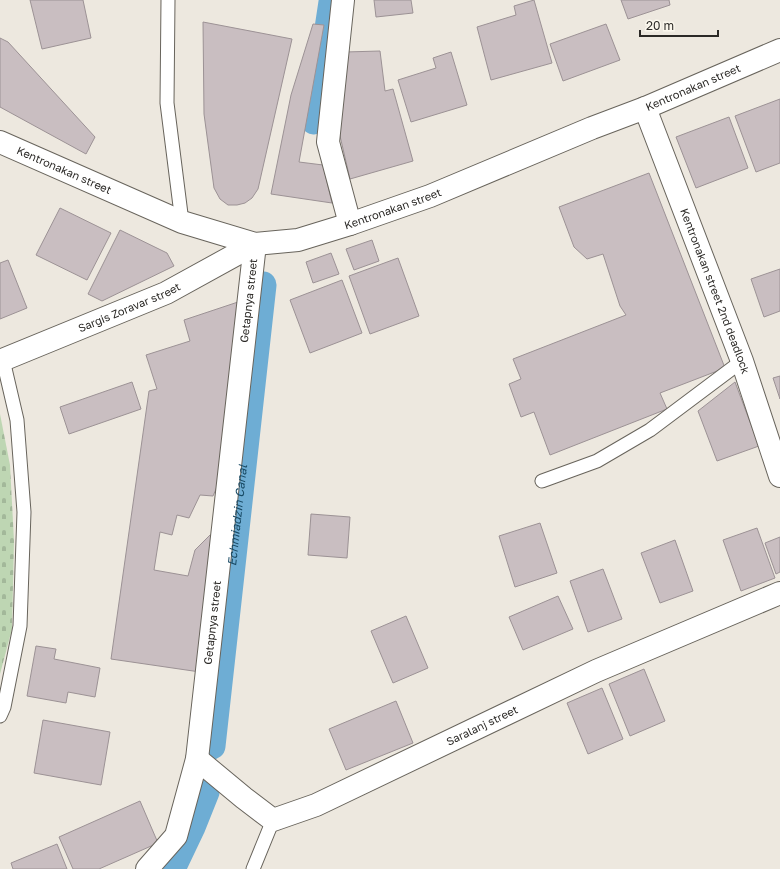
<svg xmlns="http://www.w3.org/2000/svg" width="780" height="869" font-family="'Golos Text',sans-serif">
<defs>
<pattern id="cemetery-stones" width="16" height="16" patternUnits="userSpaceOnUse"><rect width="16" height="16" fill="#bed6b3"/><path d="M2 7V4a2 2 0 0 1 4 0v3zM10 15v-3a2 2 0 0 1 4 0v3z" fill="#a3b89a"/></pattern>
</defs>
<rect width="100%" height="100%" fill="#ede8df"/>
<path fill="url(#cemetery-stones)" d="M 0,414 L 10,465 L 14,541 L 12,629 L 0,674 Z"/>
<g fill="none" stroke-linecap="round" stroke-linejoin="round">
<g stroke="#6eadd4" stroke-width="27">
<path d="M 314,121 L 332,2"/>
<path id="s1" d="M 212,746 L 263,285"/>
<path d="M 172,869 L 192,827 L 206,792"/>
</g>
</g>
<g fill="#c9bec1" stroke="#9c9295">
<path d="M 30,0 L 83,0 L 91,38 L 42,49 Z"/>
<path d="M 374,0 L 411,0 L 413,13 L 376,17 Z"/>
<path d="M 534,0 L 552,63 L 491,80 L 477,27 L 516,15 L 514,6 Z"/>
<path d="M 621,0 L 669,0 L 670,5 L 628,19 Z"/>
<path d="M 203,22 L 292,39 L 258,189 L 252,198 L 245,203 L 237,205 L 228,205 L 220,199 L 214,188 L 204,114 Z"/>
<path d="M 313,24 L 324,25 L 299,162 L 323,165 L 332,203 L 271,194 L 291,95 Z"/>
<path d="M 606,24 L 620,60 L 563,81 L 550,44 Z"/>
<path d="M 0,38 L 8,42 L 95,137 L 86,154 L 0,107 Z"/>
<path d="M 380,51 L 385,91 L 393,89 L 413,161 L 350,179 L 337,123 L 345,52 Z"/>
<path d="M 451,52 L 467,105 L 411,122 L 398,80 L 436,68 L 433,58 Z"/>
<path d="M 780,99 L 780,163 L 756,172 L 735,116 Z"/>
<path d="M 729,117 L 748,168 L 696,188 L 676,137 Z"/>
<path d="M 649,173 L 725,368 L 660,393 L 667,409 L 550,455 L 534,412 L 521,417 L 509,384 L 521,379 L 513,359 L 626,315 L 620,306 L 603,254 L 587,259 L 574,247 L 559,207 Z"/>
<path d="M 60,208 L 111,233 L 87,280 L 36,255 Z"/>
<path d="M 120,230 L 167,253 L 174,266 L 102,301 L 88,294 Z"/>
<path d="M 372,240 L 379,261 L 354,270 L 346,249 Z"/>
<path d="M 331,253 L 339,274 L 313,283 L 306,262 Z"/>
<path d="M 398,258 L 419,316 L 370,334 L 349,276 Z"/>
<path d="M 8,260 L 27,308 L 0,319 L 0,263 Z"/>
<path d="M 780,269 L 780,311 L 764,317 L 751,279 Z"/>
<path d="M 342,280 L 362,333 L 310,353 L 290,300 Z"/>
<path d="M 238,302 L 226,466 L 213,496 L 200,495 L 189,518 L 177,515 L 172,535 L 160,532 L 154,570 L 188,576 L 195,550 L 210,535 L 218,535 L 200,672 L 111,659 L 149,391 L 157,389 L 146,355 L 190,341 L 184,320 Z"/>
<path d="M 780,376 L 780,399 L 773,378 Z"/>
<path d="M 132,382 L 141,409 L 69,434 L 60,407 Z"/>
<path d="M 735,382 L 759,446 L 717,461 L 698,411 Z"/>
<path d="M 311,514 L 350,517 L 347,558 L 308,555 Z"/>
<path d="M 540,523 L 557,573 L 515,587 L 499,536 Z"/>
<path d="M 757,528 L 775,578 L 741,591 L 723,540 Z"/>
<path d="M 780,537 L 780,572 L 776,574 L 765,543 Z"/>
<path d="M 675,540 L 693,591 L 660,603 L 641,553 Z"/>
<path d="M 603,569 L 622,619 L 588,632 L 570,581 Z"/>
<path d="M 558,596 L 573,629 L 523,650 L 509,617 Z"/>
<path d="M 406,616 L 428,668 L 393,683 L 371,631 Z"/>
<path d="M 36,646 L 56,649 L 54,659 L 100,668 L 95,697 L 68,692 L 66,703 L 27,696 Z"/>
<path d="M 644,669 L 665,721 L 630,736 L 609,684 Z"/>
<path d="M 602,688 L 623,739 L 588,754 L 567,703 Z"/>
<path d="M 396,701 L 413,743 L 346,770 L 329,729 Z"/>
<path d="M 43,720 L 110,732 L 101,785 L 34,773 Z"/>
<path d="M 140,801 L 158,843 L 99,869 L 73,869 L 59,837 Z"/>
<path d="M 57,844 L 67,869 L 13,869 L 11,863 Z"/>
</g>
<g fill="none" stroke-linecap="round" stroke-linejoin="round">
<g stroke="#68645c" stroke-width="15">
<g id="service">
<path d="M 168,0 L 167,103 L 182,222"/>
<path d="M 542,481 L 597,461 L 650,430 L 742,361"/>
<path d="M 0,716 L 4,707 L 20,626 L 24,512 L 17,420 L 3,360"/>
<path d="M 253,869 L 273,820"/>
</g>
</g>
<g stroke="#68645c" stroke-width="24">
<g id="minor">
<path d="M 343,0 L 328,142 L 350,224"/>
<path id="s2" d="M 645,108 L 742,361 L 780,476"/>
<path id="s3" d="M 0,361 L 166,293 L 255,244"/>
<path id="s4" d="M 197,759 L 244,798 L 273,820 L 316,805 L 596,671 L 780,593"/>
<path id="s5" d="M 147,869 L 176,836 L 197,759 L 255,244"/>
</g>
</g>
<g stroke="#68645c" stroke-width="24">
<g id="secondary">
<path id="s6" d="M 0,142 L 182,222 L 255,244 L 298,240 L 350,224 L 430,196 L 592,128 L 645,108 L 780,50"/>
</g>
</g>
<use href="#service" stroke="#fff" stroke-width="13"/>
<use href="#minor" stroke="#fff" stroke-width="22"/>
<use href="#secondary" stroke="#fff" stroke-width="22"/>
</g>
<g text-anchor="middle" stroke-width="3" stroke-linejoin="round" paint-order="stroke">
<g font-size="11" fill="#2b2926" stroke="#faf6ec">
<text dy="4" stroke="none"><textPath href="#s6" startOffset="742">Kentronakan street</textPath></text>
<text dy="4" stroke="none"><textPath href="#s6" startOffset="70">Kentronakan street</textPath></text>
<text dy="4" stroke="none"><textPath href="#s6" startOffset="418">Kentronakan street</textPath></text>
<text dy="4" stroke="none"><textPath href="#s2" startOffset="196">Kentronakan street 2nd deadlock</textPath></text>
<text dy="4" stroke="none"><textPath href="#s5" startOffset="585">Getapnya street</textPath></text>
<text dy="4" stroke="none"><textPath href="#s3" startOffset="140">Sargis Zoravar street</textPath></text>
<text dy="4" stroke="none"><textPath href="#s5" startOffset="261">Getapnya street</textPath></text>
<text dy="4" stroke="none"><textPath href="#s4" startOffset="327">Saralanj street</textPath></text>
</g>
<g font-size="12" font-style="italic" fill="#184a65" stroke="#faf6ec">
<text dy="4" stroke="none"><textPath href="#s1" startOffset="232">Echmiadzin Canal</textPath></text>
</g>
</g>
<path d="M640 30v6h78v-6" fill="none" stroke="#2b2926" stroke-width="2"/>
<text x="646" y="30" font-size="12" fill="#2b2926" stroke="#faf6ec" stroke-width="3" paint-order="stroke">20 m</text>
</svg>
